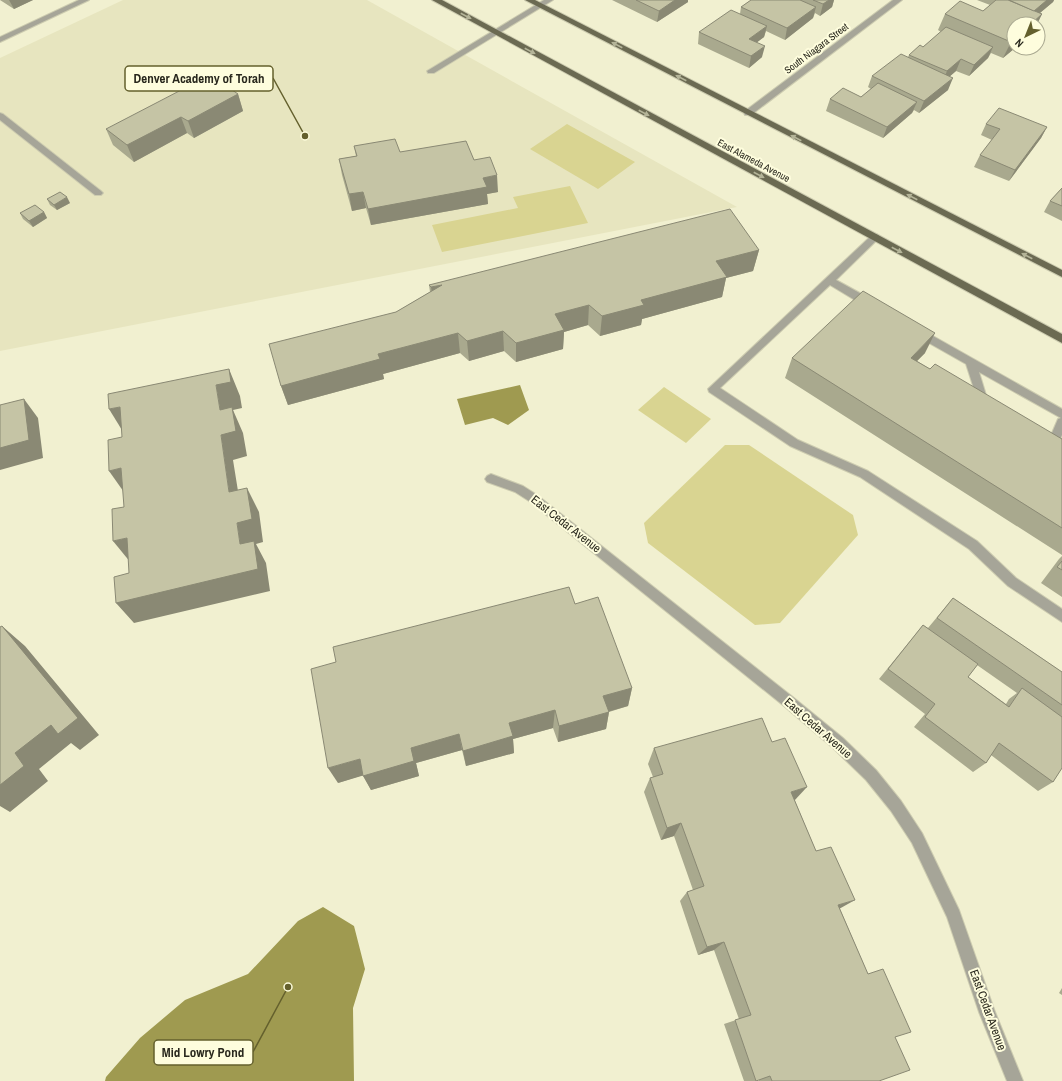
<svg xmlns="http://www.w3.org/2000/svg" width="1062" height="1081" font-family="'Archivo Narrow',sans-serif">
<rect width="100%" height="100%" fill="#f1f0d0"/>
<path fill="#e7e5bf" d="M 123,0 L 367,0 L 737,207 L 0,351 L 0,58 Z"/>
<g fill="#d9d491">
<path d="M 567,124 L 635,162 L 598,189 L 530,149 Z"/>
<path d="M 570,186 L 588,223 L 442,252 L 432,225 L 518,208 L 513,197 Z"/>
<path d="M 664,387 L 711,419 L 686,443 L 638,410 Z"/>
<path d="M 725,445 L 749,445 L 853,515 L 858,535 L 780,623 L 755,625 L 648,543 L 644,523 Z"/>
</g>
<g fill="#9f9a50">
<path d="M 520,385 L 529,410 L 508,425 L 493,418 L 465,425 L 457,399 Z"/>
<path d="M 323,907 L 354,926 L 365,969 L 353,1008 L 354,1081 L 105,1081 L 106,1077 L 140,1038 L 185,1000 L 248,974 L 298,921 Z"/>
</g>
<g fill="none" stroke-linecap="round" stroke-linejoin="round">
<g stroke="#cdccb0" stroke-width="2">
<g id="minor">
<path d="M 79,0 L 89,0 L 0,42 L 0,37 Z"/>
<path d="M 544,0 L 553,0 L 434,73 L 428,73 L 427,71 Z"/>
<path d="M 893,0 L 902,0 L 751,115 L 745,115 L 744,113 L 745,111 Z"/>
<path d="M 0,113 L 3,114 L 101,191 L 103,193 L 101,195 L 95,195 L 0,120 Z"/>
<path d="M 875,234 L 878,235 L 880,237 L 878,239 L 836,280 L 876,302 L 877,305 L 876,308 L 868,308 L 830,285 L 720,388 L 798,440 L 868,471 L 977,541 L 1016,578 L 1062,609 L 1062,622 L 1008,586 L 969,549 L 860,477 L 790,446 L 709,392 L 708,389 L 872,235 Z"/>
<path d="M 917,327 L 1062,409 L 1062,435 L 1060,439 L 1045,444 L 1037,442 L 1035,439 L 1037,436 L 1052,433 L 1058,419 L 1061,418 L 979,372 L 986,395 L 992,406 L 991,409 L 987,410 L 983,409 L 976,395 L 966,364 L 913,334 L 912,331 L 913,328 Z"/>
<path d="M 491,474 L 523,486 L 537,495 L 794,698 L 843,738 L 876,770 L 901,801 L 922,833 L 959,910 L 995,1012 L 1023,1081 L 1007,1081 L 979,1012 L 947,917 L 912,843 L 891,811 L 866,780 L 833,748 L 784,706 L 529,501 L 515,492 L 487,482 L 485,479 L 487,476 Z"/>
</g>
</g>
<g stroke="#cdccb0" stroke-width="2">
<g id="major">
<path d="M 432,0 L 442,0 L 1062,334 L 1062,343 Z"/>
<path d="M 525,0 L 535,0 L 1062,270 L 1062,277 Z"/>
</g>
</g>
<use href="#minor" fill="#a6a598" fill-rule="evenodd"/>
<use href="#major" fill="#6b6a52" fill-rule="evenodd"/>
</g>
<g fill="#a9a98e" fill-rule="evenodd">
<path d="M 0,0 L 33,0 L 14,9 Z"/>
<path d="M 612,0 L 688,0 L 688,2 L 657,22 Z"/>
<path d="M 751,0 L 834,0 L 832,7 L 820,16 L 815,13 L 813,18 L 785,40 L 766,31 L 764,37 L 757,42 L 762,57 L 749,68 L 698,44 L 699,32 L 740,14 L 741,7 Z"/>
<path d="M 977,0 L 1054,0 L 1053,2 L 1040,13 L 1042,14 L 1037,24 L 1014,24 L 1014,48 L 1015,48 L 1003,58 L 991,53 L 988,58 L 969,76 L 956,71 L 949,77 L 948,90 L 919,113 L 914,110 L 912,113 L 883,138 L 826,111 L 830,99 L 861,97 L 871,89 L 868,87 L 872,76 L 908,57 L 909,55 L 923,47 L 941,32 L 938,30 L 945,14 L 983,11 L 990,5 Z"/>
<path d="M 238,94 L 243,111 L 194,138 L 187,133 L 134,162 L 113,145 L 106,129 Z"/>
<path d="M 986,124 L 1047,127 L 1041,138 L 1009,181 L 974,167 L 980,155 L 992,140 L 981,135 Z"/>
<path d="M 354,146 L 400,152 L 474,160 L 498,192 L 487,194 L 488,204 L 371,225 L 366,208 L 352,211 L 342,175 L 339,159 L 356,156 Z"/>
<path d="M 1062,188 L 1062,221 L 1044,212 L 1050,201 Z"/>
<path d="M 47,199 L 70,203 L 57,210 L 50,205 Z"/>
<path d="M 44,212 L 47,218 L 33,227 L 23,219 L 20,213 Z"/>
<path d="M 759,250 L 753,271 L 726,278 L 722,297 L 642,319 L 641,325 L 600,336 L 588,325 L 564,332 L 563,349 L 516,362 L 504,351 L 469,361 L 460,353 L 383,374 L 384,379 L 288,405 L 281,386 L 396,312 L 430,292 L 429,285 Z"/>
<path d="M 925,353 L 917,361 L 930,369 L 1062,439 L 1062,555 L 785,378 L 792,358 Z"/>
<path d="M 1062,556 L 1062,597 L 1041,583 L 1059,559 Z"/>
<path d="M 953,598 L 1062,672 L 1062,768 L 1053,782 L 1038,791 L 991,755 L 986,763 L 973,772 L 914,727 L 925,714 L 879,679 L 923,625 L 928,628 ZM 977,665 L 1017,693 L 1009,699 L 1006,704 L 968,677 Z"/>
<path d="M 575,604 L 632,688 L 628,706 L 609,712 L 606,729 L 558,742 L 553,728 L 513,739 L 514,753 L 466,766 L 462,750 L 416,763 L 419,776 L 371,790 L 363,775 L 338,783 Z"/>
<path d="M 654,748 L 795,801 L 840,909 L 895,1037 L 879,1081 L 759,1081 L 759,1080 L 756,1081 L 744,1081 L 724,1024 L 739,1019 L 714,950 L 698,955 L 680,901 L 687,892 L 693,890 L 674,836 L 661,840 L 644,792 L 650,778 L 653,777 L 648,764 Z"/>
<path d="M 1062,988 L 1062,995 L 1059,993 Z"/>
</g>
<g fill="#8a8974">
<path d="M 9,0 L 33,0 L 14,9 Z"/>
<path d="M 675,0 L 688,0 L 688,2 L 657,22 L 659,11 Z"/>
<path d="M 829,0 L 834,0 L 832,7 L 820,16 L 823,4 Z"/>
<path d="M 1047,0 L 1054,0 L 1053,2 L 1029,22 L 1034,11 Z"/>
<path d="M 816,7 L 813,18 L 785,40 L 787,28 Z"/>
<path d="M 1042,14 L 1037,24 L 1031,24 Z"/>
<path d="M 767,26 L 764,37 L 747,50 L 749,39 Z"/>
<path d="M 1014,39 L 1014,48 L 1015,48 L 1003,58 L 1011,42 Z"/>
<path d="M 765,46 L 762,57 L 749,68 L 751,56 Z"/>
<path d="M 993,47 L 988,58 L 969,76 L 974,65 Z"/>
<path d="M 961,59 L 956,71 L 942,83 L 947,71 Z"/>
<path d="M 953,78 L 948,90 L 919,113 L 924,101 Z"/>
<path d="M 238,94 L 243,111 L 194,138 L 188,121 Z"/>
<path d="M 917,102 L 912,113 L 883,138 L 887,127 Z"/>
<path d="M 181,117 L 187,133 L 134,162 L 127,145 Z"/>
<path d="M 1047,127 L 1041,138 L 1009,181 L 1015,170 Z"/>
<path d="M 497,175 L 498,192 L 487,194 L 488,204 L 371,225 L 368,209 L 483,178 Z"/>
<path d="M 363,192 L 366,208 L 352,211 L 349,194 Z"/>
<path d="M 67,197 L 70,203 L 57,210 L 54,205 Z"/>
<path d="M 44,212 L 47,218 L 33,227 L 29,221 Z"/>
<path d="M 759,250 L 753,271 L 726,278 L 722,297 L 642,319 L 641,325 L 600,336 L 602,316 L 716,261 Z"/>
<path d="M 442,285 L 434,308 L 431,287 Z"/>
<path d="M 589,305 L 588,325 L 564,332 L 563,349 L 516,362 L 516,343 L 555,314 Z"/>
<path d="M 503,331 L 504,351 L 469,361 L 467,341 Z"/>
<path d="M 458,333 L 460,353 L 383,374 L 384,379 L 288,405 L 281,386 L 378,354 Z"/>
<path d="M 935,333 L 925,353 L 901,377 L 911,358 Z"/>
<path d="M 229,369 L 240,396 L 242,408 L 233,410 L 243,433 L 247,456 L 233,460 L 242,516 L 229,492 L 221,435 L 220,410 L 216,385 Z"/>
<path d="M 24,399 L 38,418 L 43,458 L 0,470 L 0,448 Z"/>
<path d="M 120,407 L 125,435 L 109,409 Z"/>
<path d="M 121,468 L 126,495 L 109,471 Z"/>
<path d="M 247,488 L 259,512 L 263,542 L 256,544 L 266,563 L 270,591 L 134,623 L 116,603 L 240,544 L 237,523 Z"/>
<path d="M 127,538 L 131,563 L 113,541 Z"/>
<path d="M 2,626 L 25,646 L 99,735 L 80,750 L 71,743 L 39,769 L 48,781 L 10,812 L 0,806 L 0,785 L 15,753 Z"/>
<path d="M 632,688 L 628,706 L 600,714 L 603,696 Z"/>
<path d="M 555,710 L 553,728 L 513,739 L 514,753 L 466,766 L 463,751 L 509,723 Z"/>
<path d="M 609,712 L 606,729 L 558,742 L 559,726 Z"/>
<path d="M 459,734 L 462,750 L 416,763 L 419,776 L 371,790 L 363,776 L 411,748 Z"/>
<path d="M 360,759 L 368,774 L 338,783 L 328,768 Z"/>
<path d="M 807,787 L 794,801 L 791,792 Z"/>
<path d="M 681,823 L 674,836 L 661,840 L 667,828 Z"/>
<path d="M 855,900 L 839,909 L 838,905 Z"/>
<path d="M 724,942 L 714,950 L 698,955 L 707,947 Z"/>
</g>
<g fill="#c5c4a5" stroke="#8a8974">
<path d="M 636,0 L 675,0 L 659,11 Z"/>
<path d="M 751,0 L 800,0 L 816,7 L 787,28 L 741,7 Z"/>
<path d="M 813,0 L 829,0 L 823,4 Z"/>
<path d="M 996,0 L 1008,0 L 1042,14 L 1031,24 L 1014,24 L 1014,39 L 1011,42 L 945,14 L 960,1 L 983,11 Z"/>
<path d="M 1009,0 L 1047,0 L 1034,11 Z"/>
<path d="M 731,10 L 767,26 L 749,39 L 765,46 L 751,56 L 699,32 Z"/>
<path d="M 946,27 L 993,47 L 974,65 L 961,59 L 947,71 L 909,55 L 920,45 L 923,47 Z"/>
<path d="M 901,54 L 953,78 L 924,101 L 872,76 Z"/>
<path d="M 210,75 L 238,94 L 188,121 L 181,117 L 127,145 L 106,129 Z"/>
<path d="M 878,83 L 917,102 L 887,127 L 830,99 L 843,88 L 861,97 Z"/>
<path d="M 999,108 L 1047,127 L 1015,170 L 980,155 L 1000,129 L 986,124 Z"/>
<path d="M 395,139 L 400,152 L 466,141 L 474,160 L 490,157 L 497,175 L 483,178 L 487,187 L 368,209 L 363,192 L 349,194 L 339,159 L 357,156 L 354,146 Z"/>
<path d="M 1062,188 L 1062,206 L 1050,201 Z"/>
<path d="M 60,192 L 67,197 L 54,205 L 47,199 Z"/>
<path d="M 35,205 L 44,212 L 29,221 L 20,213 Z"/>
<path d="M 730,209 L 759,250 L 716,261 L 727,277 L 641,300 L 644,305 L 602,316 L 589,305 L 555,314 L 564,330 L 516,343 L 503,331 L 467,341 L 458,333 L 378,354 L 380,359 L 281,386 L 269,344 L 396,312 L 442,285 L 431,287 L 429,285 Z"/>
<path d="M 863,291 L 935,333 L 911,358 L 930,369 L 935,364 L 1062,439 L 1062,528 L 792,358 Z"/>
<path d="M 229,369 L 231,382 L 216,385 L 220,410 L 232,407 L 236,431 L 221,435 L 229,492 L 247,488 L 252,519 L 237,523 L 240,544 L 254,541 L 258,569 L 116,603 L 114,577 L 129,573 L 127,538 L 113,541 L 112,509 L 124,507 L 121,468 L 109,471 L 108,440 L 122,437 L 120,407 L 109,409 L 108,394 Z"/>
<path d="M 24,399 L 29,440 L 0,448 L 0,405 Z"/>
<path d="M 1062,561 L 1062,570 L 1057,567 Z"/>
<path d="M 569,587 L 575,604 L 598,597 L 632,688 L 603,696 L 609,712 L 559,726 L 555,710 L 509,723 L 513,736 L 463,751 L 459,734 L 411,748 L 414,761 L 363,776 L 360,759 L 328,768 L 311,669 L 336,662 L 333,647 Z"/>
<path d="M 953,598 L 1062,672 L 1062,705 L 937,618 Z"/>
<path d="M 923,625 L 978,664 L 968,677 L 1009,707 L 1022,688 L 1062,717 L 1062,768 L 1053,782 L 999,743 L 986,763 L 925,717 L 935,704 L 888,669 Z"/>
<path d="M 2,626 L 78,718 L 58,734 L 51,725 L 15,753 L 24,766 L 0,785 L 0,627 Z"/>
<path d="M 762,718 L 772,742 L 785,738 L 807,787 L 791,792 L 816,851 L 831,847 L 855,900 L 838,905 L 868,974 L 883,969 L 911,1032 L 895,1037 L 910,1070 L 879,1081 L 772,1081 L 770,1076 L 756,1081 L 735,1020 L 751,1015 L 724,942 L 707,947 L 687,892 L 704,886 L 681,823 L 667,828 L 650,778 L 663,774 L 654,748 Z"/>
</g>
<defs><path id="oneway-solid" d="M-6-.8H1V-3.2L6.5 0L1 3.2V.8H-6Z"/></defs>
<g fill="#b4b498">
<use href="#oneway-solid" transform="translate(466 16) rotate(28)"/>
<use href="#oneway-solid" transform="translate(617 45) rotate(-153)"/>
<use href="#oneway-solid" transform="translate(530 51) rotate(28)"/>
<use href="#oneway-solid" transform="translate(681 78) rotate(-153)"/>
<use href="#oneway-solid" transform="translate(644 113) rotate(28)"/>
<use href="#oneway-solid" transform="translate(796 138) rotate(-153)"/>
<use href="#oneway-solid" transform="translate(759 175) rotate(28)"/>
<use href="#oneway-solid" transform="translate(912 197) rotate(-153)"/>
<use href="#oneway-solid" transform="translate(897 250) rotate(28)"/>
<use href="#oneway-solid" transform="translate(1027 256) rotate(-153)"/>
</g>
<g text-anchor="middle" stroke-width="4" stroke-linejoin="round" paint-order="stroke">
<g font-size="10" fill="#29281d" stroke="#fefddd">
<text transform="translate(816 48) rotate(-37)" y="4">South Niagara Street</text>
<text transform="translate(754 160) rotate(28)" y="4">East Alameda Avenue</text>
</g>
<g font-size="12" fill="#29281d" stroke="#fefddd">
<text transform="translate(566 524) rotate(38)" y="4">East Cedar Avenue</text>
<text transform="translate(818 728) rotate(41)" y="4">East Cedar Avenue</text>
<text transform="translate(988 1010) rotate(70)" y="4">East Cedar Avenue</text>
</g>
</g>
<path fill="none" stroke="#64602d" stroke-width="1.5" d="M305 136L273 78M288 987L253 1052"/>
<g fill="#64602d" stroke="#fefddd" stroke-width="1.5">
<circle cx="305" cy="136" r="4"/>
<circle cx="288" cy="987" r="4"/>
</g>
<g fill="#fefddd" stroke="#64602d" stroke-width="1.5">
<rect x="125" y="66" width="148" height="25" rx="4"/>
<rect x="154" y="1040" width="99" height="25" rx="4"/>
</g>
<g font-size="13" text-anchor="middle" font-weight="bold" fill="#29281d">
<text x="199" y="83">Denver Academy of Torah</text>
<text x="203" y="1057">Mid Lowry Pond</text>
</g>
<g transform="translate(1026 36) rotate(223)"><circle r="19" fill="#fefddd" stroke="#a9a890"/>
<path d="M0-3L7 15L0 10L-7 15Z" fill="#64602d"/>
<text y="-6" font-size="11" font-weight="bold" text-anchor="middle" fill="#29281d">N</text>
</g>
</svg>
